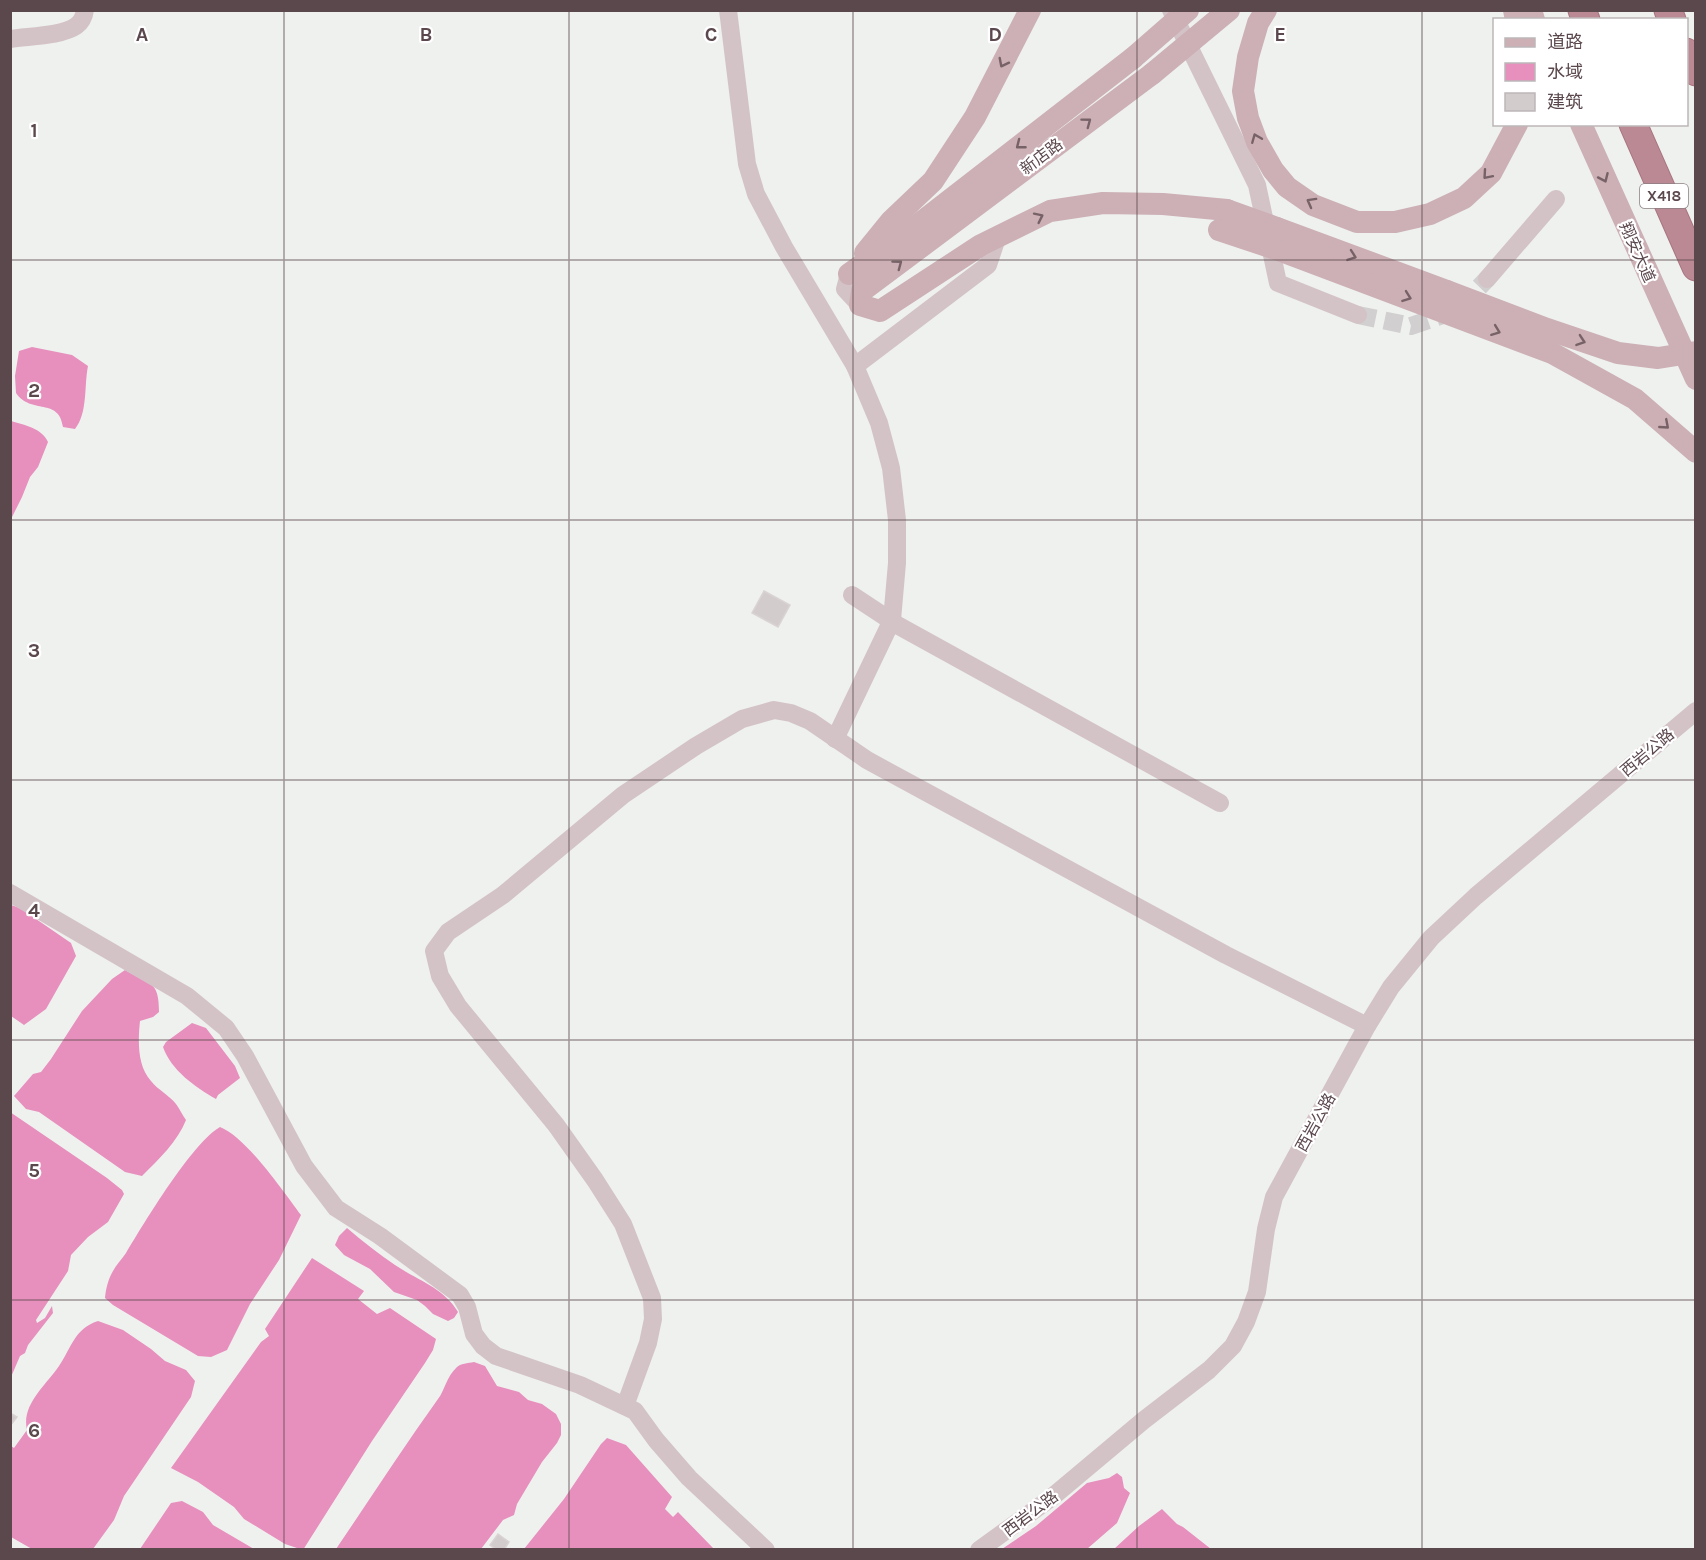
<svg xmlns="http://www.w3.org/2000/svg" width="1706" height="1560" font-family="Karla,'Noto Sans SC',sans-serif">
<rect width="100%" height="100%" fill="#eff1ef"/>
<g fill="#e78fbd">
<path d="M 32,347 L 72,355 L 88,366 C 84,385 88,413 75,429 L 63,427 C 59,397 31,415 16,393 L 15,376 L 19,351 Z"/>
<path d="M 11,421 C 24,425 42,428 48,442 L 38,467 L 30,477 L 22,497 L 11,519 Z"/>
<path d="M 11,905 L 20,908 L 71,943 L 76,956 L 46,1009 L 24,1025 L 11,1016 Z"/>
<path d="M 125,970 C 150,985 159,980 159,1012 L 153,1017 L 140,1021 C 138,1040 137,1066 151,1081 C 158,1090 169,1095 176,1104 C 180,1109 182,1115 186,1120 C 178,1141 158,1160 142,1176 L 125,1172 L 39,1112 L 26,1109 L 14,1096 L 33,1074 L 41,1072 L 51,1059 L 82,1011 L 112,979 Z"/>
<path d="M 192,1023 L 206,1028 L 235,1066 L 240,1078 L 218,1095 L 216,1099 C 195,1087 171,1070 163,1047 L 166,1042 Z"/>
<path d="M 10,1112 L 107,1178 L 122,1190 L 124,1194 L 108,1222 L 88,1237 L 71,1255 L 68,1271 L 36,1320 L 37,1323 L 45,1318 L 52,1306 L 53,1313 L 28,1345 L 25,1353 L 20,1356 L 11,1377 Z"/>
<path d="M 220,1127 C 246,1137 283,1191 301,1215 L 279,1260 L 250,1304 L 227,1350 L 211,1357 L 198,1356 L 113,1305 L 105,1298 C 106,1288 108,1280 113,1271 C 116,1265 122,1259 126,1253 C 144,1223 192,1143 220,1127 Z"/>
<path d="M 347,1228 C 362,1241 379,1254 395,1265 C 417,1280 444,1288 458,1312 L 454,1318 L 448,1321 L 433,1314 L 425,1306 L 417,1300 L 394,1292 L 370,1269 L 344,1255 L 335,1245 L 339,1236 Z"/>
<path d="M 312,1258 L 364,1291 L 358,1299 L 377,1314 L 390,1308 L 436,1339 L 433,1350 L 425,1363 L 372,1441 L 303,1550 L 285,1544 L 244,1519 L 234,1507 L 198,1482 L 171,1468 L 261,1342 L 269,1336 L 265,1329 Z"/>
<path d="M 98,1321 L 123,1330 L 151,1349 L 165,1361 L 186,1370 L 195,1381 L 191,1397 L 124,1496 L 114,1520 L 93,1549 L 32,1549 L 11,1537 L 11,1446 L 14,1448 L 27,1430 C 21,1405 46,1385 59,1366 C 72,1347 74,1329 98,1321 Z"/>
<path d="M 474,1362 L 485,1366 L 497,1386 L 519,1392 L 528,1400 L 542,1404 L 556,1414 L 561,1424 L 561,1435 L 557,1443 L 542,1462 L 517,1504 L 514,1515 L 503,1520 L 481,1549 L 336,1549 C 370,1499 403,1448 438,1399 C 445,1390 446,1377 457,1367 C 460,1364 468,1363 474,1362 Z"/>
<path d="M 607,1438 L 626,1445 L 672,1497 L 665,1509 L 673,1517 L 678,1512 L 714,1549 L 524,1549 L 564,1499 L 601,1444 Z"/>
<path d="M 1117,1473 L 1122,1477 L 1124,1488 L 1130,1493 L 1117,1523 L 1087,1549 L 1002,1549 L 1036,1526 L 1087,1483 L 1109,1478 Z"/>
<path d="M 182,1501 L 203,1512 L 213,1525 L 254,1549 L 140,1549 L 171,1503 Z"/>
<path d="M 1162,1509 L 1177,1524 L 1183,1527 L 1211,1549 L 1114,1549 L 1139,1526 Z"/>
</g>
<g fill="#d3cccd" stroke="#dad3d3" stroke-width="1.5">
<path d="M 764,591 L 790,605 L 778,627 L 752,613 Z"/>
<path d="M 10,1413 L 17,1417 L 10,1426 Z"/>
<path d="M 498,1534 L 509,1542 L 504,1550 L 497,1550 L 490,1545 Z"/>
</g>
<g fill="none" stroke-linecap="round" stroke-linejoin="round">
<path stroke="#d1cfcf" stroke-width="18" stroke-dasharray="18 9" stroke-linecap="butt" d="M 1358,315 L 1411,326 L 1457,310 L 1487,279"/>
<g stroke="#a7747f" stroke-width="29">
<g id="highway">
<path d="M 1582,10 L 1586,20"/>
<path d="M 1668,10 L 1672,20"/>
<path d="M 1686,52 L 1696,72"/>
<path d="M 1633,124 L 1696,267"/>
</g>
</g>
<g stroke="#d3c3c7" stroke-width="18">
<path d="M 728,10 L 747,164 L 756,194 L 784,247 L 855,366 L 879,423 L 891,468 L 897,520 L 897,563 L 892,620 L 835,739"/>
<path d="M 1171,10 L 1257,185 L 1278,283 L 1358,315"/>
<path d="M 10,39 C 28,36 62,36 76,26 C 82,22 84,17 85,10"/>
<path d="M 849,274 L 845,289 L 860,305"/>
<path d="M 1487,279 L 1556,199"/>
<path d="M 855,366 L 988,265 L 997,238"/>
<path d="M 852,595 L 899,626 L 1220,803"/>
<path d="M 10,893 L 187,996 L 226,1028 L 245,1056 L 304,1166 L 336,1208 L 380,1236 L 460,1295 L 467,1307 L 474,1334 L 483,1346 L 496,1356 L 580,1385 L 635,1411 L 656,1440 L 689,1478 L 766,1550"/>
<path d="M 625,1406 L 648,1343 L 653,1319 L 652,1298 L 623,1224 L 595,1180 L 556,1125 L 458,1006 L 440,976 L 434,951 L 448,932 L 503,895 L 623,795 L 696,746 L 742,719 L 774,710 L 791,713 L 810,721 L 867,760 L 924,791 L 1226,955 L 1367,1026"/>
<path d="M 979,1550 L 1051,1498 L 1144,1420 L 1209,1370 L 1233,1346 L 1246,1322 L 1257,1292 L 1266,1229 L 1274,1197 L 1367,1026 L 1391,987 L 1431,938 L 1476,896 L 1696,711"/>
</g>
<g stroke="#ccb0b6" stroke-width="22">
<path d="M 1266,10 L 1258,23 L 1248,57 L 1243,91 L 1248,118 L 1257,142 L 1273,170 L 1287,187 L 1313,205 L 1357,222 L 1395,222 L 1430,214 L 1464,198 L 1491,173 L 1517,124"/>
<path d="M 1514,10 L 1516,20"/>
<path d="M 1531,10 L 1534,20"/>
<path d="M 1152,74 L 862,291 L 860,305 L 880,311 L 981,245 L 1050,211 L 1103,203 L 1163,204 L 1227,210"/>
<path d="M 1581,124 L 1696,379"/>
<path d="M 1277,228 L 1447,291"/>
<path d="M 1273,248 L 1552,353 L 1635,399 L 1696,452"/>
<path d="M 865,253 L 891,221 L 933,181 L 975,117 L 1030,10"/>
<path d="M 849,274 L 910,231 L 1133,58"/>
</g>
<use href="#highway" stroke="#bb8994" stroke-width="27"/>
<g stroke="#ccb0b6" stroke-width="22">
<path d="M 1133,58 L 1188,10"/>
<path d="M 1152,74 L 1229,10"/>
<path d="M 1227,210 L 1277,228"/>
<path d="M 1219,230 L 1273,248"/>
<path d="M 1447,291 L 1547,329 L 1618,353 L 1658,358 L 1696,352"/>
</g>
</g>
<defs><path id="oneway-chevron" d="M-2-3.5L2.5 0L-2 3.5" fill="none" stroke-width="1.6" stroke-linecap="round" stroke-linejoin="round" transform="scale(1.5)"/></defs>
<g stroke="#776267">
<use href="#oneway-chevron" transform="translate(1003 63) rotate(117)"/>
<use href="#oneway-chevron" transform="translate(1087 122) rotate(-37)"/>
<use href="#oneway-chevron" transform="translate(1256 138) rotate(-112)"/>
<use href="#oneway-chevron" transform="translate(1020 145) rotate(142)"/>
<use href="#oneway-chevron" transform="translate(1487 175) rotate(131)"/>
<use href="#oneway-chevron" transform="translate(1604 178) rotate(66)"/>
<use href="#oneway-chevron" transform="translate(1311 202) rotate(-151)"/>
<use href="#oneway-chevron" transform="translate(1039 217) rotate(-26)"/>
<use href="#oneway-chevron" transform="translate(1352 256) rotate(20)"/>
<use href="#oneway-chevron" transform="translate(898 264) rotate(-37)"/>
<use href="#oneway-chevron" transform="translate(1407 297) rotate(20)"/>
<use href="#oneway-chevron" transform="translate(1496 331) rotate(21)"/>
<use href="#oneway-chevron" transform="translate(1581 341) rotate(19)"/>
<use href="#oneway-chevron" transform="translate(1665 425) rotate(41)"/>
</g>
<path fill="none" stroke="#5b484d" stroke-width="1.5" stroke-opacity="0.55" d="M 284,10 L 284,1550M 569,10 L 569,1550M 853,10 L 853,1550M 1137,10 L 1137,1550M 1422,10 L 1422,1550M 10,260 L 1696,260M 10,520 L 1696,520M 10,780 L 1696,780M 10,1040 L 1696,1040M 10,1300 L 1696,1300"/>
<g text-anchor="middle" stroke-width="4.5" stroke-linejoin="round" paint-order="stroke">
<rect fill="#fff" stroke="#8c7f82" stroke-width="1.5" x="1640" y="184" width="48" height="24" rx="4.5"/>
<g font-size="15" font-weight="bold" fill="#5b484d">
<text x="1664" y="201">X418</text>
</g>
<g font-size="16" fill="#5b484d" stroke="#fff">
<text transform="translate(1041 156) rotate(-37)" y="6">新店路</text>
<text transform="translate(1638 252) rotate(66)" y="6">翔安大道</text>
<text transform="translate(1647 752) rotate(-40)" y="6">西岩公路</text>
<text transform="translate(1315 1122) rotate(-61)" y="6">西岩公路</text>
<text transform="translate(1030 1513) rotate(-37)" y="6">西岩公路</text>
</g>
</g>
<g font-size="20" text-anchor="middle" font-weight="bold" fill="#5b484d" stroke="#fff" stroke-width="4.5" stroke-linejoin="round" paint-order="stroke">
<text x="142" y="41">A</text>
<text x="426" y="41">B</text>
<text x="711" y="41">C</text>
<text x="995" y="41">D</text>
<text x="1280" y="41">E</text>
<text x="34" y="137">1</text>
<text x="34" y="397">2</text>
<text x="34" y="657">3</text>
<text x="34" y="917">4</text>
<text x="34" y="1177">5</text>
<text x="34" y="1437">6</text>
</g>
<rect width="1706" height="1560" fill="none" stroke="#5b484d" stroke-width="24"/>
<rect x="1493" y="18" width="195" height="108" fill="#ffffff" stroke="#bdb6b8" stroke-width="1.5"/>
<rect x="1505" y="38" width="30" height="9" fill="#ccb0b6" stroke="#bdb6b8" stroke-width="1.5"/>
<text x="1547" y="48" font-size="18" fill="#5b484d">道路</text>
<rect x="1505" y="63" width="30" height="18" fill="#e78fbd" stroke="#bdb6b8" stroke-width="1.5"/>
<text x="1547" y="78" font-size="18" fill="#5b484d">水域</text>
<rect x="1505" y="93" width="30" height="18" fill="#d3cccd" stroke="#bdb6b8" stroke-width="1.5"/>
<text x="1547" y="108" font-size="18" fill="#5b484d">建筑</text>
</svg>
